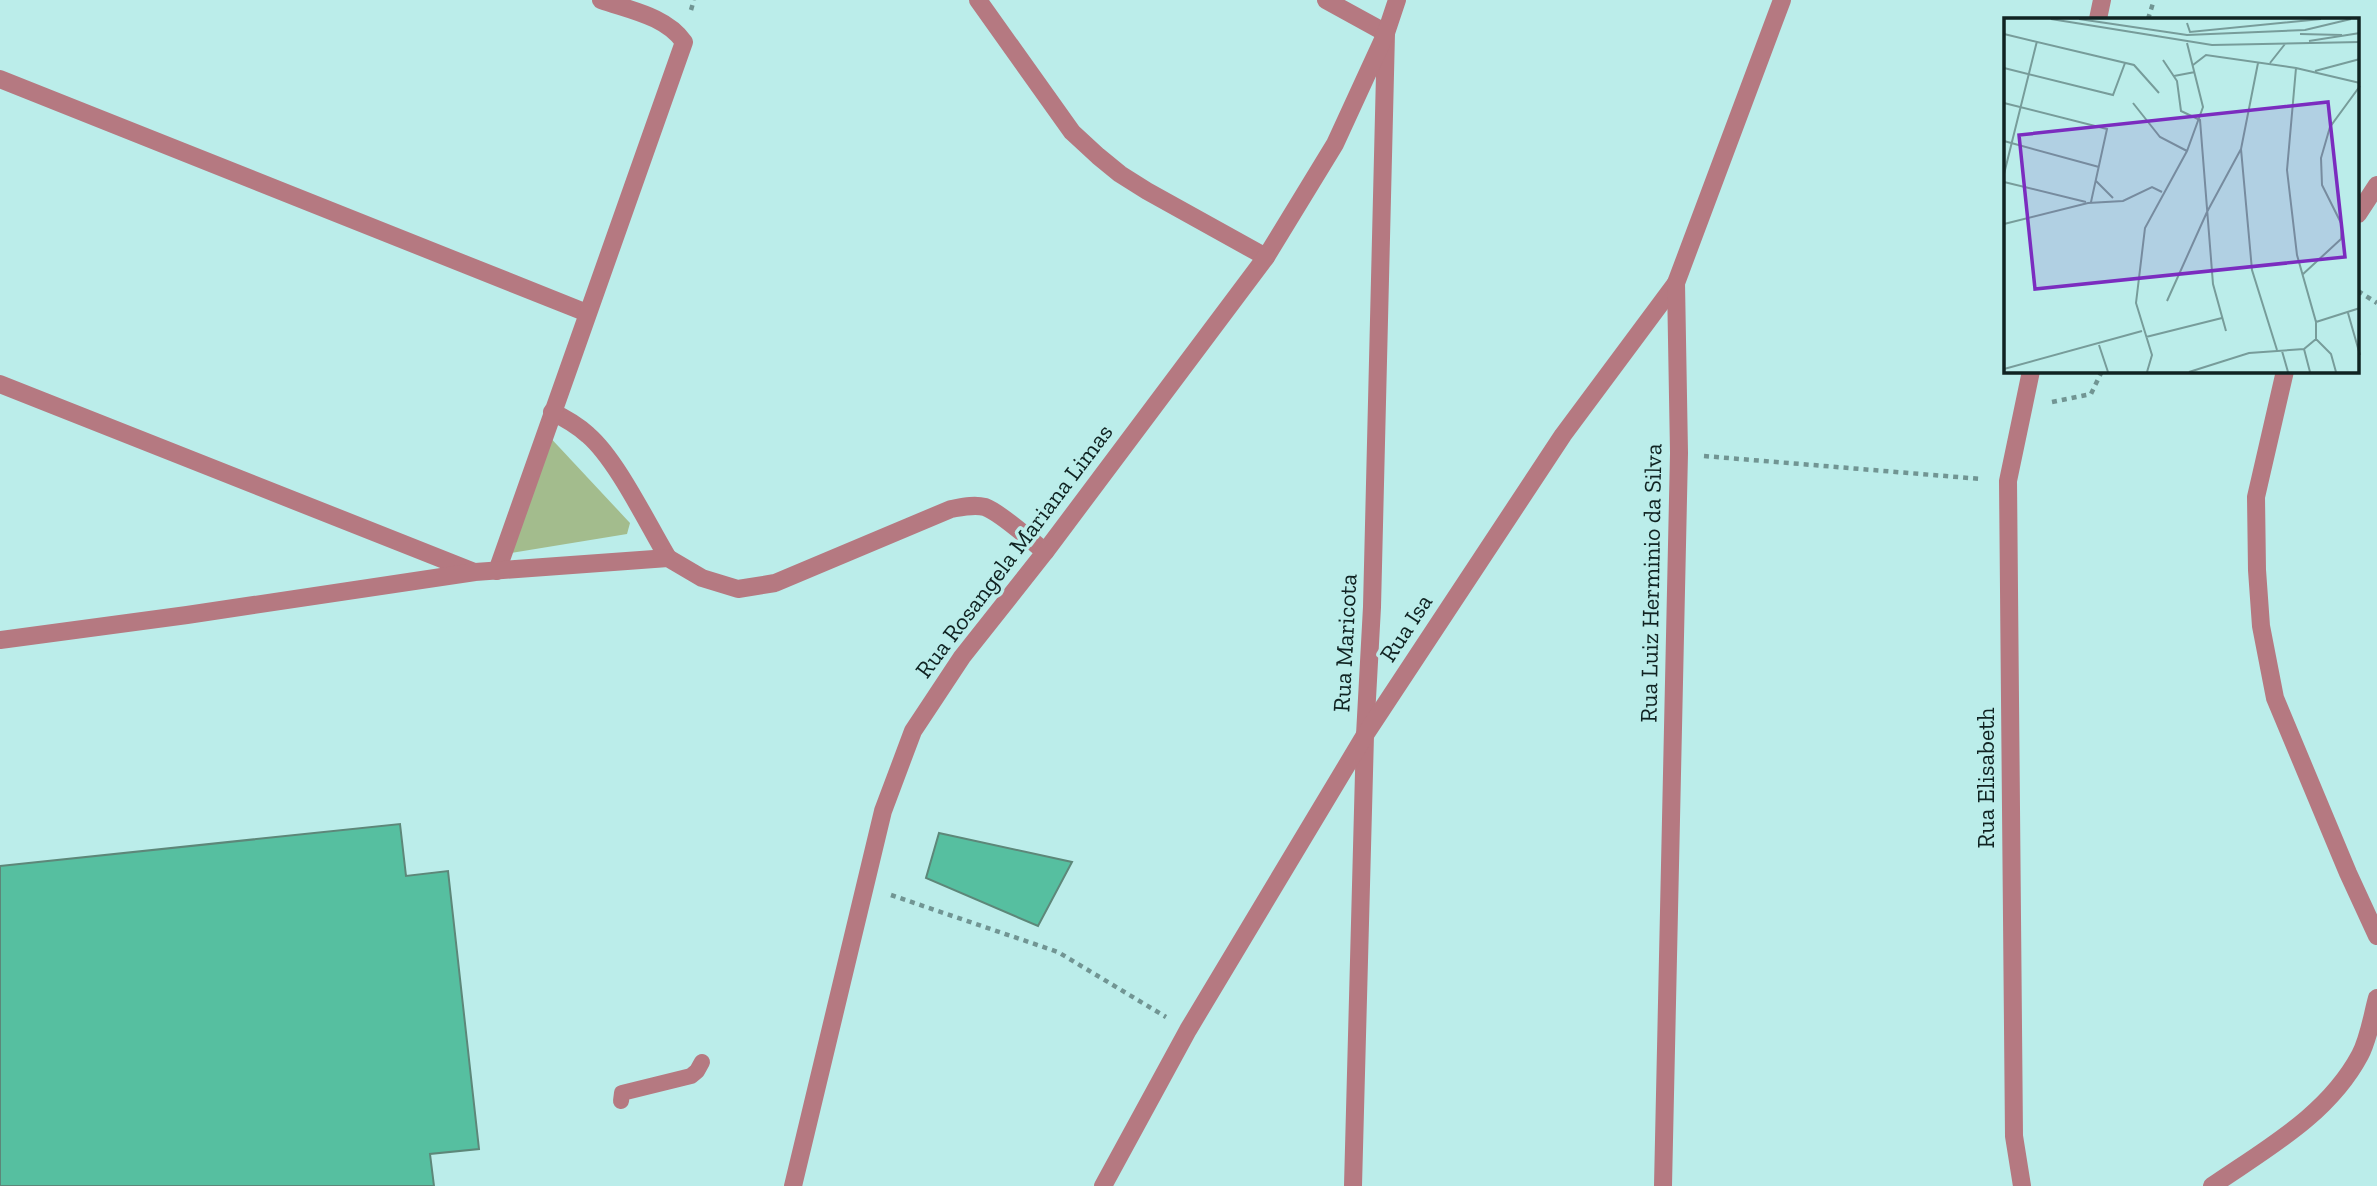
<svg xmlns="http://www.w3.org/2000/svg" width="2377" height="1186" font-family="'Zilla Slab',serif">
<rect width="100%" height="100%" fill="#bbedea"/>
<path fill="#a3bc8d" d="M 545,432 L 630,523 L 627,534 L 511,553 Z"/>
<g fill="#56bfa0" stroke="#5d8779" stroke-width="2">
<path d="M 400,824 L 406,876 L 448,871 L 479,1149 L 430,1154 L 434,1186 L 0,1186 L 0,866 Z"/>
<path d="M 939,833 L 1072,862 L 1038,926 L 926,878 Z"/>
</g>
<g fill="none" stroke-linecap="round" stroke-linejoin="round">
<g stroke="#719593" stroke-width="4.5" stroke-dasharray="5 5" stroke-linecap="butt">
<path d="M 691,10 L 694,0"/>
<path d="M 2148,19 L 2154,0"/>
<path d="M 2358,291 L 2377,303"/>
<path d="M 2052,402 L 2091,394 L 2102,371"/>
<path d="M 1704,456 L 1981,479"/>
<path d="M 891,895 L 1058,952 L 1166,1017"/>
</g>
<path stroke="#b57981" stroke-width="16" d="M 621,1101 L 622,1093 L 691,1076 L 697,1071 L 702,1062"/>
<g stroke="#b57981" stroke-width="18">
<path d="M 978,0 L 1072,132 L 1098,156 L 1120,174 L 1147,191 L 1266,257"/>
<path d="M 1326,0 L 1386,33 L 1372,607 L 1365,735 L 1353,1186"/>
<path d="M 2098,19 L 2102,0"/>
<path d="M 0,79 L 587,313"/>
<path d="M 2358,214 L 2377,185"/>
<path d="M 2285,371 L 2256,497 L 2257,570 L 2261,626 L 2275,698 L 2348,873 L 2377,936"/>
<path d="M 0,384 L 472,571"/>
<path d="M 552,412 C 565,418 577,425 588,435 C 617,460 647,523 668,558"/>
<path d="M 497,571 L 684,42 C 666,16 629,10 601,0"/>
<path d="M 0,640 L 187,615 L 475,572 L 668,558 L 702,578 L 738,589 L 775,583 L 951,509 C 962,507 974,504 985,507 C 1001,513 1031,540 1045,552"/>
<path d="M 1103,1186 L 1188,1030 L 1365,735 L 1563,435 L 1676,283"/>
<path d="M 1663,1186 L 1679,453 L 1676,283 L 1782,0"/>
<path d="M 2022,1186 L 2014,1136 L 2008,481 L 2031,371"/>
<path d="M 2212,1186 C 2267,1148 2328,1115 2360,1055 C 2369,1038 2372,1016 2377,998"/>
</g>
<path stroke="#b57981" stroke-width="18" d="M 793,1186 L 883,811 L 913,731 L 962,657 L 1045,552 L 1266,257 L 1335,144 L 1386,33 L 1397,0"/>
</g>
<g text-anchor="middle" stroke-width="7" stroke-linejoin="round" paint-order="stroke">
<g font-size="24" fill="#102322" stroke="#bbedea">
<text transform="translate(1014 551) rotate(-53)" y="8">Rua Rosangela Mariana Limas</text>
<text transform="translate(1651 583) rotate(-89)" y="8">Rua Luiz Herminio da Silva</text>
<text transform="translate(1406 628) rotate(-57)" y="8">Rua Isa</text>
<text transform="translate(1345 643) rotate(-87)" y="8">Rua Maricota</text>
<text transform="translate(1986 778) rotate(-90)" y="8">Rua Elisabeth</text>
</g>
</g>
<g transform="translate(2004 18)">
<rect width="355" height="355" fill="#bbedea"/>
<path fill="none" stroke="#779c9a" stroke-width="2" d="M 47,1 L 208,27 L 356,24M 75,1 L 183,17 L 301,12 L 347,1M 183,5 L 186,14 L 317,1M 0,16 L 130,47 L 155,75M 296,16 L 338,17M 305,23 L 356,15M 159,42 L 173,63 L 177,93 L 196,102 L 209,266 L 222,313M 254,45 L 237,131 L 248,252 L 273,332M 266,45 L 281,26M 189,47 L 202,37 L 292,50 L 356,65M 0,50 L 109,77 L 121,45M 311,53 L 356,41M 170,58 L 191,54M 0,85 L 103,111 L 87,184M 129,85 L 156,119 L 183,133M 0,123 L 95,149M 0,156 L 33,23M 92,163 L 109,180M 0,164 L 82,184M 0,206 L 84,185 L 119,183 L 148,169 L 158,174M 298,257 L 337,221 L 338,207 L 318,167 L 317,140 L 326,109 L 356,68M 163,283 L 203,194 L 237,131M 344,295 L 356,337M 312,304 L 356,290M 142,319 L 218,300M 312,321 L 327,336 L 332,354M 95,327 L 104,354M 300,331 L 306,354M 278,333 L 284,354M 0,351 L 138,313M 143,354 L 148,337 L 132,285 L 141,210 L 183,133 L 199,89 L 183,25M 185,354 L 245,335 L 300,331 L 312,321 L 312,304 L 293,237 L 283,152 L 292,50"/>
<path fill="#7b2cbf" fill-opacity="0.15" stroke="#7b2cbf" stroke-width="3.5" d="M 324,84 L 341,239 L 31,271 L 15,117 Z"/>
<rect width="355" height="355" fill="none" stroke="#102322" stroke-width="3.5"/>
</g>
</svg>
